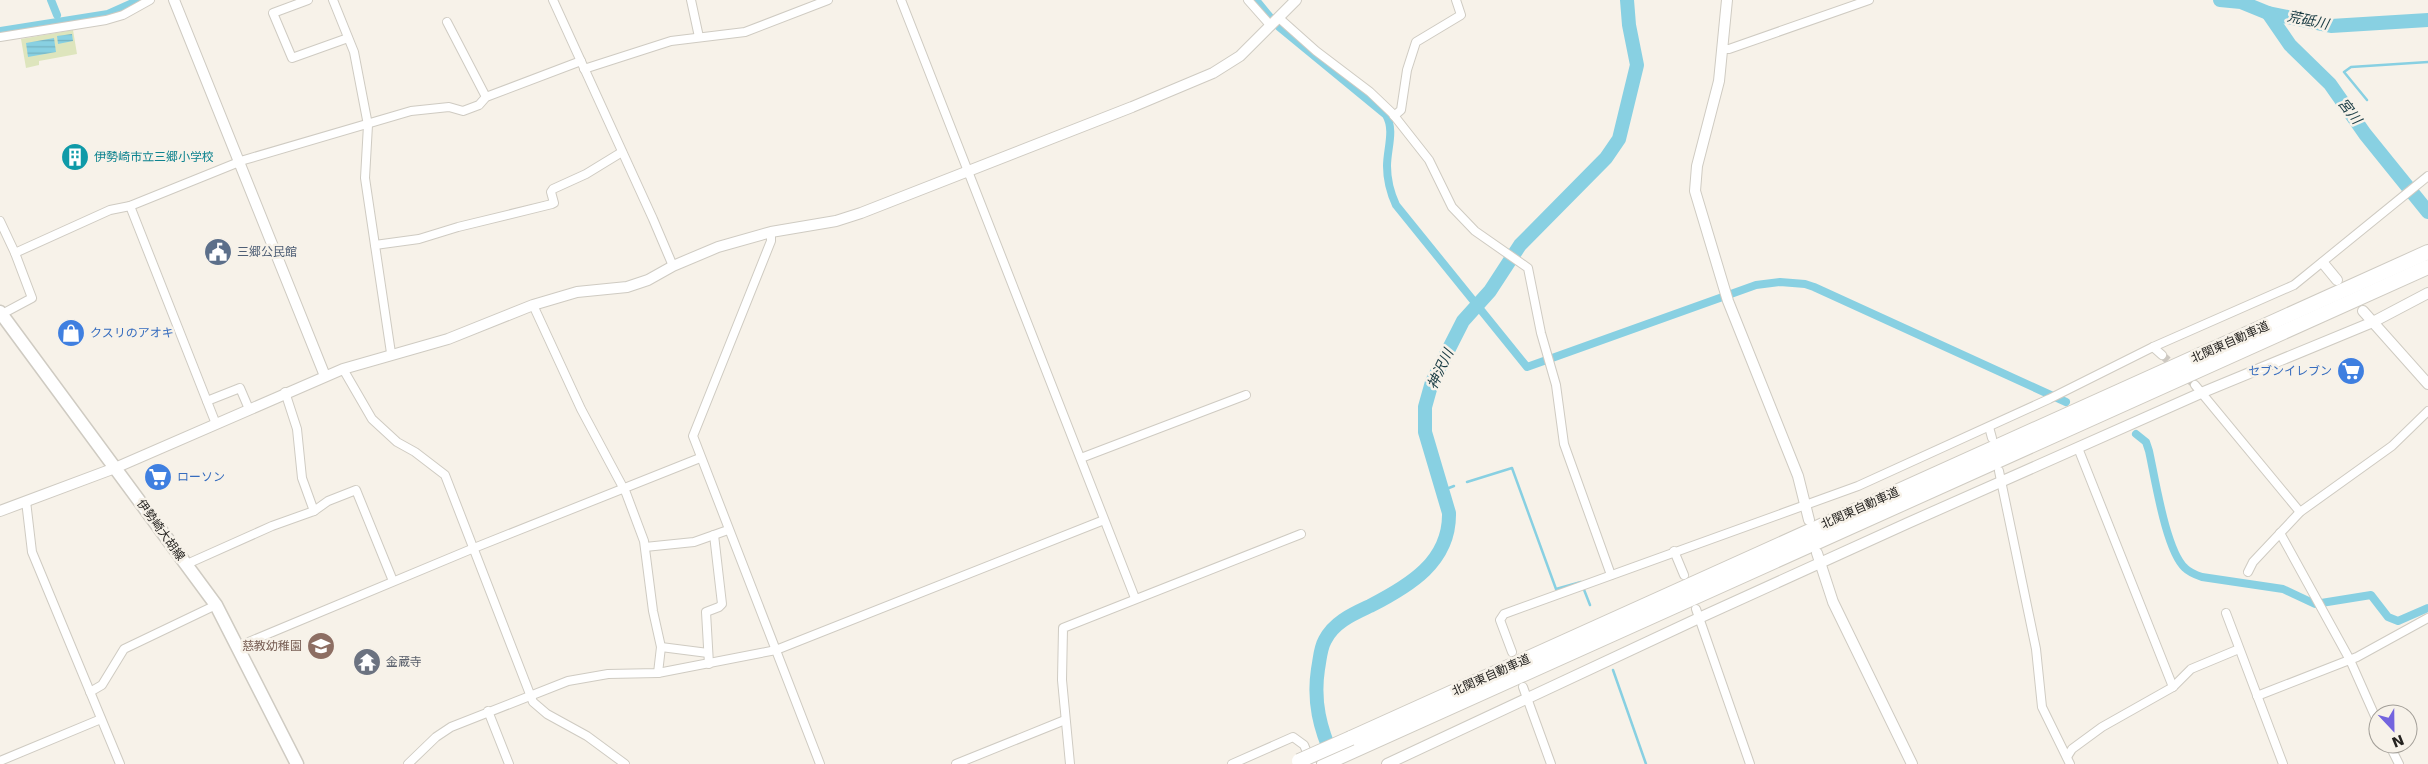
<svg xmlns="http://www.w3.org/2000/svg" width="2428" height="764" font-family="'DejaVu Sans','Noto Sans JP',sans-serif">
<defs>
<pattern id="water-rules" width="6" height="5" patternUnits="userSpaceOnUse" patternTransform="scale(1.25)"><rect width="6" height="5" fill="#88d0e2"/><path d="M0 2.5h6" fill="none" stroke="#75b2c1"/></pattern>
</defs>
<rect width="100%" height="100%" fill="#f7f2e9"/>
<path fill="#dee5bd" d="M 73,30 L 77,54 L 39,61 L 39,65 L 26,68 L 21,39 Z"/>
<g fill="url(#water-rules)">
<path d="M 72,34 L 73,41 L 58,44 L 57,36 Z"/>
<path d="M 54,38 L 56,52 L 28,57 L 26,43 Z"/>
</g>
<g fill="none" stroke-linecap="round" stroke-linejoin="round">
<g stroke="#88d0e2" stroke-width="2.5">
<path d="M 2330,84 L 2333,82"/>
<path d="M 2367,100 L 2344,72 L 2351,67 L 2428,62"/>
<path d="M 1467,482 L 1512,468 L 1556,589 L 1581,582 L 1590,605"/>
<path d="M 1441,491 L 1454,486"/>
<path d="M 1613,670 L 1646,764"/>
</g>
<g stroke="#88d0e2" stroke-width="8">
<path d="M 51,0 L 57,15"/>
<path d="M 1256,0 L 1270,17"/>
<path d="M 1279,27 L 1386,115 C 1395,130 1387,149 1387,166 C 1387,180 1390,192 1396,205 L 1527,367 L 1756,285 L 1780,282 L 1805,284 L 1814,287 L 2066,402"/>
<path d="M 0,31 L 108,14 L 139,0"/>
<path d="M 2136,434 L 2146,442 L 2149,451 C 2155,478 2166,551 2185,568 C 2190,573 2196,575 2202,577 L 2283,589 L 2315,604 L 2371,595 L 2388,617 L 2398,621 L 2428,608"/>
</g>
<g stroke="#88d0e2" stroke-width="14">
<path d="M 2220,0 L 2241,2 L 2268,13 L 2331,26 L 2428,20"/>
<path d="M 2268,13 L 2290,45 L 2330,84 L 2365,134 L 2428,212"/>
<path d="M 1333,758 C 1320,728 1313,702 1318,669 C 1320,659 1320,649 1325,640 C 1334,622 1353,614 1370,606 C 1409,586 1450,562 1449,513 L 1425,432 L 1425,407 L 1432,382 L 1463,321 L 1490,291 L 1520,245 L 1606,158 L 1619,139 L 1637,65 L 1629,25 L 1627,0"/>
</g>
<path stroke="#cdc8c1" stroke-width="8" stroke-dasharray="8 4" stroke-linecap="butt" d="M 2162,355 L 2195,385"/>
<g stroke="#cfcbc2" stroke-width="10">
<g id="minor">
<path d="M 308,0 L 273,13 L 292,58 L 348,38"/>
<path d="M 333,0 L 354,52 L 368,125 L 365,178 L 391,353"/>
<path d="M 553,0 L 653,219 L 673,266"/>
<path d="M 691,0 L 699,37"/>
<path d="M 901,0 L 1135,598"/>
<path d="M 1248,0 L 1271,26"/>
<path d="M 1279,18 L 1316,51 L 1370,92 L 1392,113 L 1429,160 L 1452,207 L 1475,231 L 1528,268 L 1541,333 L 1556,385 L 1564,444 L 1611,575"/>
<path d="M 447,22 L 486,97"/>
<path d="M 0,37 L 106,20 L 123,15 L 150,0"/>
<path d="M 1723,49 L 1729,49 L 1869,0"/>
<path d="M 584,69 L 671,41 L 745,32 L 828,0"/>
<path d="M 1394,116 L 1401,110 L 1407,70 L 1416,42 L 1461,15 L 1456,0"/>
<path d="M 130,206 L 216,424"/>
<path d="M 0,221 L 15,253 L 32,298 L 2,314"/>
<path d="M 771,232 L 771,241 L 693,436 L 820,764"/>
<path d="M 375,245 L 419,239 L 458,227 L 552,204 L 554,203 L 551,192 L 553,189 L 586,174 L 622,152"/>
<path d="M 15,253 L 110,210 L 130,206 L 244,160 L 411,111 L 449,107 L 463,111 L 479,105 L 486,97 L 581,61"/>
<path d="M 533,305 L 581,409 L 626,493 L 644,541 L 653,611 L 661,647 L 658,673"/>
<path d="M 2153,347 L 2162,355"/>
<path d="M 343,369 L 372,419 L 397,442 L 415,452 L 445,475 L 533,702 L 547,714 L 587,736 L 625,764"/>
<path d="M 2195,385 L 2300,512"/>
<path d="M 207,401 L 240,388 L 249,409"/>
<path d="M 1989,427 L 1992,438"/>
<path d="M 2078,448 L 2173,687"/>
<path d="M 1081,458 L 1246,395"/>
<path d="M 1999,471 L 2036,649 L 2042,707 L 2070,764"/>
<path d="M 26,501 L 32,552 L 120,764"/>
<path d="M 314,511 L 328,501 L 356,490 L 393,581"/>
<path d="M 2280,533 L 2350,660 L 2378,723"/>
<path d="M 645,547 L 694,542 L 728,530"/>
<path d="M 1674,551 L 1684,575"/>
<path d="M 187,564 L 272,526 L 314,511 L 302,478 L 297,429 L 285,392"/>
<path d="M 2248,572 L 2253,562 L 2300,512 L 2392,446 L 2428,411"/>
<path d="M 1696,609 L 1750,764"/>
<path d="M 2226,613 L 2283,764"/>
<path d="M 239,646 L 474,548 L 700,458"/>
<path d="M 661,647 L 708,653"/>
<path d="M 1512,652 L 1500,620 L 1504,614 L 1858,486 L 2049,399 L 2153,347 L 2294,285 L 2428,176"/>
<path d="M 709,664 L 706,612 L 719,607 L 722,604 L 714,535"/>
<path d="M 1523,687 L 1551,764"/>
<path d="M 90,692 L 102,685 L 124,649 L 216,605"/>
<path d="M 2257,696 L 2357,657 L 2428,618"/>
<path d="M 488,711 L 509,764"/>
<path d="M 2389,744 L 2399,764"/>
<path d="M 2067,757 L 2072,749 L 2102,727 L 2173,687 L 2191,669 L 2239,649"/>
<path d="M 0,761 L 101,719"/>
<path d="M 408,764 L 436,737 L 451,727 L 568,681 L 608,674 L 658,673 L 776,650 L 1104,520"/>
<path d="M 956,764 L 1065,720"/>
<path d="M 1070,764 L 1062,680 L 1063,628 L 1301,534"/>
<path d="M 1232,764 L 1293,737 L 1304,745 L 1312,764"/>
</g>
</g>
<g stroke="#cfcbc2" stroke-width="12">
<g id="tertiary">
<path d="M 174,0 L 325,376"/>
<path d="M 1727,0 L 1719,81 L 1697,166 L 1695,191 L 1728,301 L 1798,476 L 1809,520"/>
<path d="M 2323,263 L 2337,280"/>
<path d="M 2363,311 L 2428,384"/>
<path d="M 0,511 L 115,468 L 343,369 L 448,339 L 533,305 L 577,292 L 627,287 L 648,280 L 673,266 L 718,247 L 771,232 L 836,221 L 861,213 L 1132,107 L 1213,73 L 1240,56 L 1296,0"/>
<path d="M 1817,553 L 1833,602 L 1912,764"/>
<path d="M 1387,764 L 1699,618 L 1908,523 L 2201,393 L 2373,322 L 2428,293"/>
</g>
</g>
<g stroke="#cfcbc2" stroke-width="15">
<path id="primary" d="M 0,312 L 216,605 L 297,764"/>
</g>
<g stroke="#cfcbc2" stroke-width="16">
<g id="motorway">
<path d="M 1351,738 L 2428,252"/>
<path d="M 1324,764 L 2428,267"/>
</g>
</g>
<use href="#minor" stroke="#fff" stroke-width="8"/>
<use href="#tertiary" stroke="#fff" stroke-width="10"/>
<use href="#primary" stroke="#fff" stroke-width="12"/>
<use href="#motorway" stroke="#fff" stroke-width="14"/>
<g stroke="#cfcbc2" stroke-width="16" stroke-linecap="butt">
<path id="motorway-bridge" d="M 1299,761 L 1351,738"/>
</g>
<use href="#motorway-bridge" stroke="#fff" stroke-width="14"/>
</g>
<defs>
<g id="building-disc" transform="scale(1.4375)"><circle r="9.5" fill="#0f9aa8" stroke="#f7f2e9"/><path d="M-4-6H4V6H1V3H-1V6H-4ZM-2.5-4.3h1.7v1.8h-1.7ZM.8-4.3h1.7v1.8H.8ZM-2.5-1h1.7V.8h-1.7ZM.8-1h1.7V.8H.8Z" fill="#fff"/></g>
<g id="civic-disc" transform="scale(1.4375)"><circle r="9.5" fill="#5c6f8a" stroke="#f7f2e9"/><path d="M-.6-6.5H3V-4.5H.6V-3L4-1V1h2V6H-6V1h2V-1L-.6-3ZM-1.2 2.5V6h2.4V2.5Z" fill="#fff"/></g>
<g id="shop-disc" transform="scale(1.4375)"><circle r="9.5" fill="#3f7fe0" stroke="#f7f2e9"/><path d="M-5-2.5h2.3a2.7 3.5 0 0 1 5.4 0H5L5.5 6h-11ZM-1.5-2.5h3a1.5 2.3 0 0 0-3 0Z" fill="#fff"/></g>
<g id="supermarket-disc" transform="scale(1.4375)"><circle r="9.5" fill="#3f7fe0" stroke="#f7f2e9"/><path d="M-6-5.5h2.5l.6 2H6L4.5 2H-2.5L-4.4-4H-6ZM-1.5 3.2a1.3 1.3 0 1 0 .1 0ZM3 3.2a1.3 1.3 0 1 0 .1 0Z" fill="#fff"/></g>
<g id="school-disc" transform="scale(1.4375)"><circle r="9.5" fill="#8d6e63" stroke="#f7f2e9"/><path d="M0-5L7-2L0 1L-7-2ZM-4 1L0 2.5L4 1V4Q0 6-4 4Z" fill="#fff"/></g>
<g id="temple-disc" transform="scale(1.4375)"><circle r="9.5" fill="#6b7280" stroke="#f7f2e9"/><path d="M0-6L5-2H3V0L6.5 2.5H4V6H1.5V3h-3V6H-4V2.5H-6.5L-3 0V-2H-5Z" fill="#fff"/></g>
</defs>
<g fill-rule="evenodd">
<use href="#building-disc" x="75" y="157"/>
<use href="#civic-disc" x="218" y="252"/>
<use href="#shop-disc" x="71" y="333"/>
<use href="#supermarket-disc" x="2351" y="371"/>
<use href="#supermarket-disc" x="158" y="477"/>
<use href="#school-disc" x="321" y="646"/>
<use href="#temple-disc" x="367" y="662"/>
</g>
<g text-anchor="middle" stroke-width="5" stroke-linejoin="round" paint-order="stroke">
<g font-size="12" fill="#0d838f" stroke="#f7f2e9" text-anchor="start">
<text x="94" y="161">伊勢崎市立三郷小学校</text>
</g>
<g font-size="12" fill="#4e5e75" stroke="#f7f2e9" text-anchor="start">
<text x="237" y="256">三郷公民館</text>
</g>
<g font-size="12" fill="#366cbe" stroke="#f7f2e9" text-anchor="start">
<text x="90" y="337">クスリのアオキ</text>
<text x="2332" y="375" text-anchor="end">セブンイレブン</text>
<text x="177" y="481">ローソン</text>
</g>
<g font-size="12" fill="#24221f" stroke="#f7f2e9">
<text transform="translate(2230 342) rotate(-24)" y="4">北関東自動車道</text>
<text transform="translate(1860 508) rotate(-24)" y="4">北関東自動車道</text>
<text transform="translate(161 530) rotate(54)" y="4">伊勢崎大胡線</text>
<text transform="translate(1491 675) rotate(-24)" y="4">北関東自動車道</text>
</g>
<g font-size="12" fill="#785e54" stroke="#f7f2e9" text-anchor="end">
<text x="302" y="650">慈教幼稚園</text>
</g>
<g font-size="12" fill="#5b616d" stroke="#f7f2e9" text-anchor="start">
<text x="386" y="666">金蔵寺</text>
</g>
<g font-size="14" font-style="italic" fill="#163941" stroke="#f7f2e9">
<text transform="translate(2308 20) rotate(12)" y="5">荒砥川</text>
<text transform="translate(2350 111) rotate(52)" y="5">宮川</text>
<text transform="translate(1440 369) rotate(-65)" y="5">神沢川</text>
</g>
</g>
<g transform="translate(2393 729) rotate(158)"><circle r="24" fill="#f7f2e9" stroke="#a39f98"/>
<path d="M0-4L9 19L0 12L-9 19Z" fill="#7364de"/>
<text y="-8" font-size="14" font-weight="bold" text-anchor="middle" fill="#24221f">N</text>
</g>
</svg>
